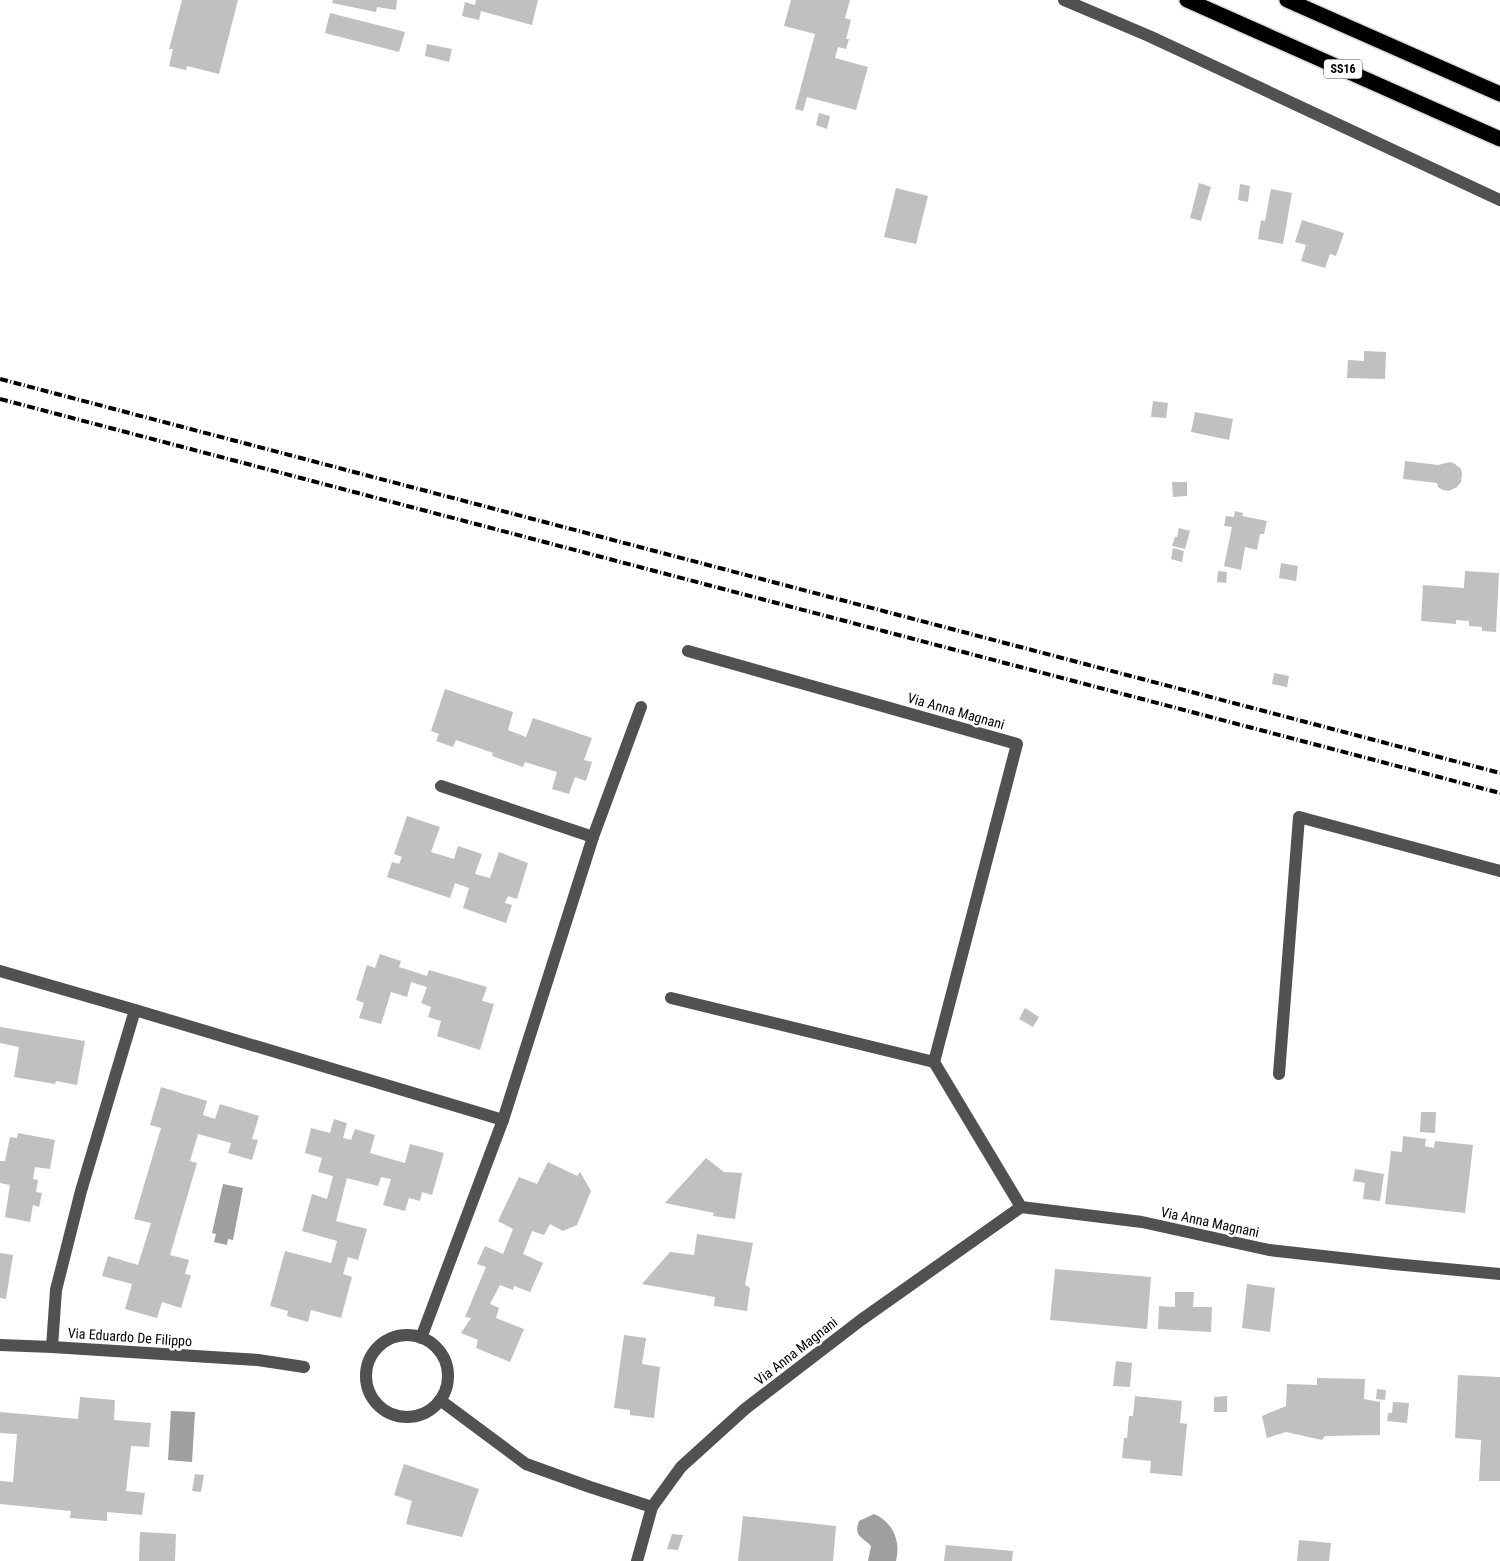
<svg xmlns="http://www.w3.org/2000/svg" width="1500" height="1561" font-family="'Roboto Condensed',sans-serif">
<rect width="100%" height="100%" fill="#fff"/>
<g fill="#9f9f9f">
<path d="M 223,1184 L 243,1188 L 233,1240 L 228,1239 L 227,1245 L 214,1242 L 216,1234 L 212,1233 Z"/>
<path d="M 171,1411 L 195,1412 L 192,1462 L 168,1460 Z"/>
<path d="M 874,1514 C 893,1522 901,1541 896,1561 L 868,1561 L 871,1546 C 863,1537 853,1537 859,1521 Z"/>
</g>
<g fill="#c0c0c0">
<path d="M 182,0 L 238,0 L 219,74 L 187,66 L 186,70 L 169,66 L 173,49 L 169,49 Z"/>
<path d="M 333,0 L 397,0 L 396,10 L 377,7 L 376,12 L 332,3 Z"/>
<path d="M 476,0 L 538,0 L 532,25 L 481,11 L 479,20 L 462,16 L 465,2 L 475,5 Z"/>
<path d="M 791,0 L 850,0 L 845,18 L 851,20 L 846,39 L 849,39 L 846,49 L 838,47 L 835,58 L 868,67 L 856,110 L 807,97 L 803,111 L 795,109 L 815,34 L 784,26 Z"/>
<path d="M 330,13 L 405,32 L 399,52 L 325,33 Z"/>
<path d="M 427,44 L 452,49 L 449,62 L 425,56 Z"/>
<path d="M 819,113 L 830,116 L 827,129 L 816,125 Z"/>
<path d="M 1199,183 L 1211,187 L 1201,221 L 1190,218 Z"/>
<path d="M 1240,184 L 1250,186 L 1248,202 L 1238,200 Z"/>
<path d="M 896,188 L 928,196 L 916,244 L 884,237 Z"/>
<path d="M 1271,189 L 1292,193 L 1283,244 L 1258,239 L 1261,220 L 1265,221 Z"/>
<path d="M 1302,220 L 1344,233 L 1336,256 L 1330,254 L 1325,268 L 1301,261 L 1306,245 L 1295,242 Z"/>
<path d="M 1364,351 L 1386,352 L 1385,379 L 1347,378 L 1348,360 L 1364,361 Z"/>
<path d="M 1153,401 L 1168,403 L 1166,418 L 1151,417 Z"/>
<path d="M 1195,412 L 1233,419 L 1229,440 L 1191,432 Z"/>
<path d="M 1405,461 L 1438,465 L 1450,462 L 1455,464 L 1461,469 L 1462,474 L 1461,482 L 1457,487 L 1449,491 L 1443,490 L 1438,487 L 1437,483 L 1403,479 Z"/>
<path d="M 1172,482 L 1187,482 L 1187,496 L 1173,497 Z"/>
<path d="M 1235,511 L 1243,513 L 1242,516 L 1267,521 L 1264,534 L 1260,534 L 1257,550 L 1245,547 L 1241,570 L 1224,566 L 1232,527 L 1224,526 L 1226,516 L 1234,517 Z"/>
<path d="M 1179,528 L 1190,531 L 1185,549 L 1172,546 L 1175,537 L 1177,537 Z"/>
<path d="M 1173,548 L 1184,551 L 1182,562 L 1171,559 Z"/>
<path d="M 1281,563 L 1298,566 L 1296,581 L 1279,578 Z"/>
<path d="M 1218,571 L 1227,572 L 1226,583 L 1217,582 Z"/>
<path d="M 1465,571 L 1499,573 L 1496,632 L 1482,631 L 1482,627 L 1469,626 L 1469,621 L 1456,620 L 1456,624 L 1421,621 L 1423,585 L 1464,588 Z"/>
<path d="M 1274,673 L 1289,676 L 1287,687 L 1272,684 Z"/>
<path d="M 445,689 L 513,712 L 508,730 L 526,737 L 533,718 L 592,738 L 584,760 L 592,762 L 586,781 L 575,777 L 569,794 L 552,789 L 557,772 L 525,762 L 523,767 L 492,756 L 493,753 L 456,740 L 453,747 L 436,741 L 439,734 L 431,731 Z"/>
<path d="M 407,816 L 440,827 L 431,852 L 454,859 L 458,846 L 482,854 L 475,874 L 490,878 L 499,852 L 528,863 L 517,899 L 508,896 L 505,903 L 512,905 L 506,923 L 463,908 L 469,888 L 455,883 L 450,898 L 387,877 L 392,862 L 399,864 L 402,857 L 394,854 Z"/>
<path d="M 380,954 L 401,961 L 399,967 L 427,976 L 429,970 L 487,987 L 482,1001 L 494,1004 L 480,1050 L 437,1036 L 441,1021 L 428,1017 L 431,1007 L 421,1003 L 427,987 L 411,982 L 407,997 L 391,992 L 381,1024 L 359,1018 L 364,1003 L 356,1000 L 367,965 L 375,968 Z"/>
<path d="M 1025,1008 L 1039,1017 L 1033,1027 L 1019,1019 Z"/>
<path d="M 0,1027 L 85,1041 L 77,1085 L 56,1081 L 55,1084 L 14,1077 L 19,1047 L 0,1043 Z"/>
<path d="M 161,1087 L 207,1101 L 203,1115 L 215,1119 L 220,1104 L 259,1116 L 252,1139 L 258,1140 L 252,1160 L 228,1153 L 231,1143 L 198,1134 L 190,1161 L 197,1163 L 170,1255 L 189,1260 L 185,1274 L 191,1275 L 181,1308 L 162,1302 L 157,1318 L 125,1309 L 132,1284 L 102,1276 L 108,1256 L 138,1265 L 151,1223 L 134,1219 L 161,1128 L 150,1125 Z"/>
<path d="M 1421,1112 L 1436,1112 L 1435,1133 L 1420,1132 Z"/>
<path d="M 334,1119 L 347,1123 L 343,1138 L 351,1140 L 355,1129 L 375,1135 L 370,1153 L 405,1163 L 410,1144 L 444,1153 L 432,1195 L 422,1192 L 420,1201 L 409,1198 L 405,1211 L 383,1205 L 391,1179 L 381,1177 L 378,1186 L 347,1178 L 336,1221 L 367,1229 L 358,1260 L 348,1257 L 343,1274 L 352,1277 L 341,1318 L 311,1310 L 308,1322 L 287,1316 L 288,1311 L 270,1306 L 285,1251 L 331,1263 L 337,1241 L 302,1231 L 312,1194 L 327,1199 L 333,1176 L 318,1172 L 322,1158 L 305,1153 L 311,1128 L 330,1133 Z"/>
<path d="M 18,1133 L 55,1140 L 50,1169 L 35,1167 L 33,1179 L 38,1180 L 36,1192 L 42,1193 L 39,1207 L 33,1205 L 30,1222 L 5,1217 L 10,1185 L 0,1183 L 0,1161 L 5,1161 L 10,1137 L 17,1138 Z"/>
<path d="M 1403,1136 L 1426,1139 L 1425,1146 L 1434,1148 L 1435,1141 L 1473,1145 L 1465,1213 L 1385,1204 L 1391,1151 L 1402,1152 Z"/>
<path d="M 706,1158 L 724,1172 L 742,1173 L 735,1219 L 713,1216 L 714,1213 L 665,1203 Z"/>
<path d="M 548,1162 L 577,1176 L 580,1172 L 591,1191 L 577,1225 L 563,1231 L 550,1224 L 544,1235 L 532,1231 L 523,1254 L 543,1263 L 530,1292 L 514,1286 L 513,1290 L 500,1285 L 490,1304 L 499,1308 L 496,1318 L 524,1329 L 510,1362 L 476,1348 L 478,1340 L 461,1333 L 471,1318 L 465,1317 L 486,1267 L 477,1264 L 485,1246 L 503,1254 L 513,1229 L 498,1221 L 519,1177 L 537,1184 Z"/>
<path d="M 1355,1169 L 1384,1174 L 1380,1201 L 1363,1199 L 1365,1183 L 1353,1181 Z"/>
<path d="M 697,1234 L 753,1243 L 745,1285 L 750,1288 L 747,1311 L 714,1306 L 715,1297 L 642,1284 L 670,1252 L 694,1255 Z"/>
<path d="M 0,1253 L 13,1255 L 6,1299 L 0,1298 Z"/>
<path d="M 1055,1269 L 1151,1277 L 1147,1329 L 1050,1320 Z"/>
<path d="M 1247,1284 L 1275,1288 L 1270,1332 L 1242,1328 Z"/>
<path d="M 1175,1292 L 1194,1292 L 1193,1307 L 1212,1307 L 1211,1332 L 1158,1329 L 1159,1306 L 1175,1307 Z"/>
<path d="M 624,1335 L 646,1338 L 642,1364 L 660,1367 L 654,1418 L 630,1415 L 630,1410 L 614,1408 Z"/>
<path d="M 1116,1361 L 1132,1363 L 1130,1387 L 1113,1386 Z"/>
<path d="M 1458,1375 L 1500,1377 L 1500,1481 L 1479,1481 L 1481,1440 L 1455,1438 Z"/>
<path d="M 1317,1378 L 1365,1379 L 1364,1399 L 1380,1402 L 1380,1435 L 1325,1436 L 1322,1440 L 1286,1432 L 1267,1438 L 1262,1416 L 1286,1406 L 1287,1384 L 1317,1385 Z"/>
<path d="M 1377,1389 L 1386,1390 L 1385,1400 L 1376,1399 Z"/>
<path d="M 1135,1396 L 1182,1401 L 1180,1423 L 1187,1424 L 1182,1476 L 1150,1473 L 1151,1461 L 1122,1458 L 1124,1438 L 1127,1438 L 1129,1416 L 1133,1416 Z"/>
<path d="M 1227,1396 L 1227,1412 L 1214,1412 L 1214,1397 Z"/>
<path d="M 80,1397 L 115,1400 L 114,1420 L 151,1423 L 149,1447 L 131,1446 L 126,1491 L 145,1493 L 142,1515 L 107,1512 L 107,1521 L 70,1518 L 71,1511 L 0,1504 L 0,1481 L 13,1482 L 17,1434 L 0,1433 L 0,1412 L 78,1419 Z"/>
<path d="M 1393,1402 L 1409,1403 L 1407,1423 L 1387,1421 L 1388,1413 L 1392,1413 Z"/>
<path d="M 404,1464 L 479,1489 L 462,1537 L 406,1524 L 412,1501 L 394,1495 Z"/>
<path d="M 195,1474 L 204,1475 L 201,1492 L 192,1491 Z"/>
<path d="M 743,1516 L 836,1526 L 833,1561 L 738,1561 Z"/>
<path d="M 140,1532 L 176,1534 L 175,1561 L 139,1561 Z"/>
<path d="M 672,1534 L 683,1535 L 678,1550 L 667,1549 Z"/>
<path d="M 1299,1540 L 1331,1543 L 1329,1561 L 1297,1561 Z"/>
<path d="M 946,1545 L 1013,1551 L 1012,1561 L 944,1561 Z"/>
</g>
<g fill="none" stroke-linecap="round" stroke-linejoin="round">
<g stroke="#dbdbdb" stroke-width="18">
<g id="highway">
<path d="M 1187,0 L 1500,139"/>
<path d="M 1287,0 L 1500,94"/>
</g>
</g>
<g stroke="#515151" stroke-width="12">
<path d="M 1064,0 L 1149,36 L 1500,200"/>
<path d="M 688,651 L 1017,744 L 934,1062 L 1021,1207"/>
<path d="M 441,786 L 593,837"/>
<path d="M 0,971 L 135,1010 L 81,1191 L 56,1290 L 52,1347"/>
<path d="M 671,998 L 934,1062"/>
<path d="M 135,1010 L 503,1120"/>
<path d="M 1279,1074 L 1299,817 L 1500,871"/>
<circle cx="407" cy="1376" r="41"/>
<path d="M 421,1338 L 503,1120 L 593,837 L 641,707"/>
<path d="M 0,1345 L 52,1347 L 258,1360 L 304,1367"/>
<path d="M 440,1400 L 526,1464 L 590,1487 L 652,1507"/>
<path d="M 637,1561 L 652,1507 L 681,1467 L 745,1409 L 861,1320 L 1021,1207 L 1142,1222 L 1269,1250 L 1394,1264 L 1500,1274"/>
</g>
<use href="#highway" stroke="#000" stroke-width="15"/>
<g stroke="#000" stroke-width="4" stroke-dasharray="8 2.5 1 2.5" stroke-linecap="butt">
<path d="M 0,379 L 1500,773"/>
<path d="M 0,399 L 1500,793"/>
</g>
</g>
<g text-anchor="middle" stroke-width="5" stroke-linejoin="round" paint-order="stroke">
<rect fill="#fff" stroke="#4c4c4c" stroke-width="1" x="1324" y="59.5" width="38" height="19" rx="4"/>
<g font-size="12" font-weight="bold" fill="#000">
<text x="1343" y="73">SS16</text>
</g>
<g font-size="14" fill="#000" stroke="#fff">
<text transform="translate(956 711) rotate(16)" y="5">Via Anna Magnani</text>
<text transform="translate(1210 1222) rotate(12)" y="5">Via Anna Magnani</text>
<text transform="translate(130 1337) rotate(4)" y="5">Via Eduardo De Filippo</text>
<text transform="translate(796 1351) rotate(-38)" y="5">Via Anna Magnani</text>
</g>
</g>
</svg>
